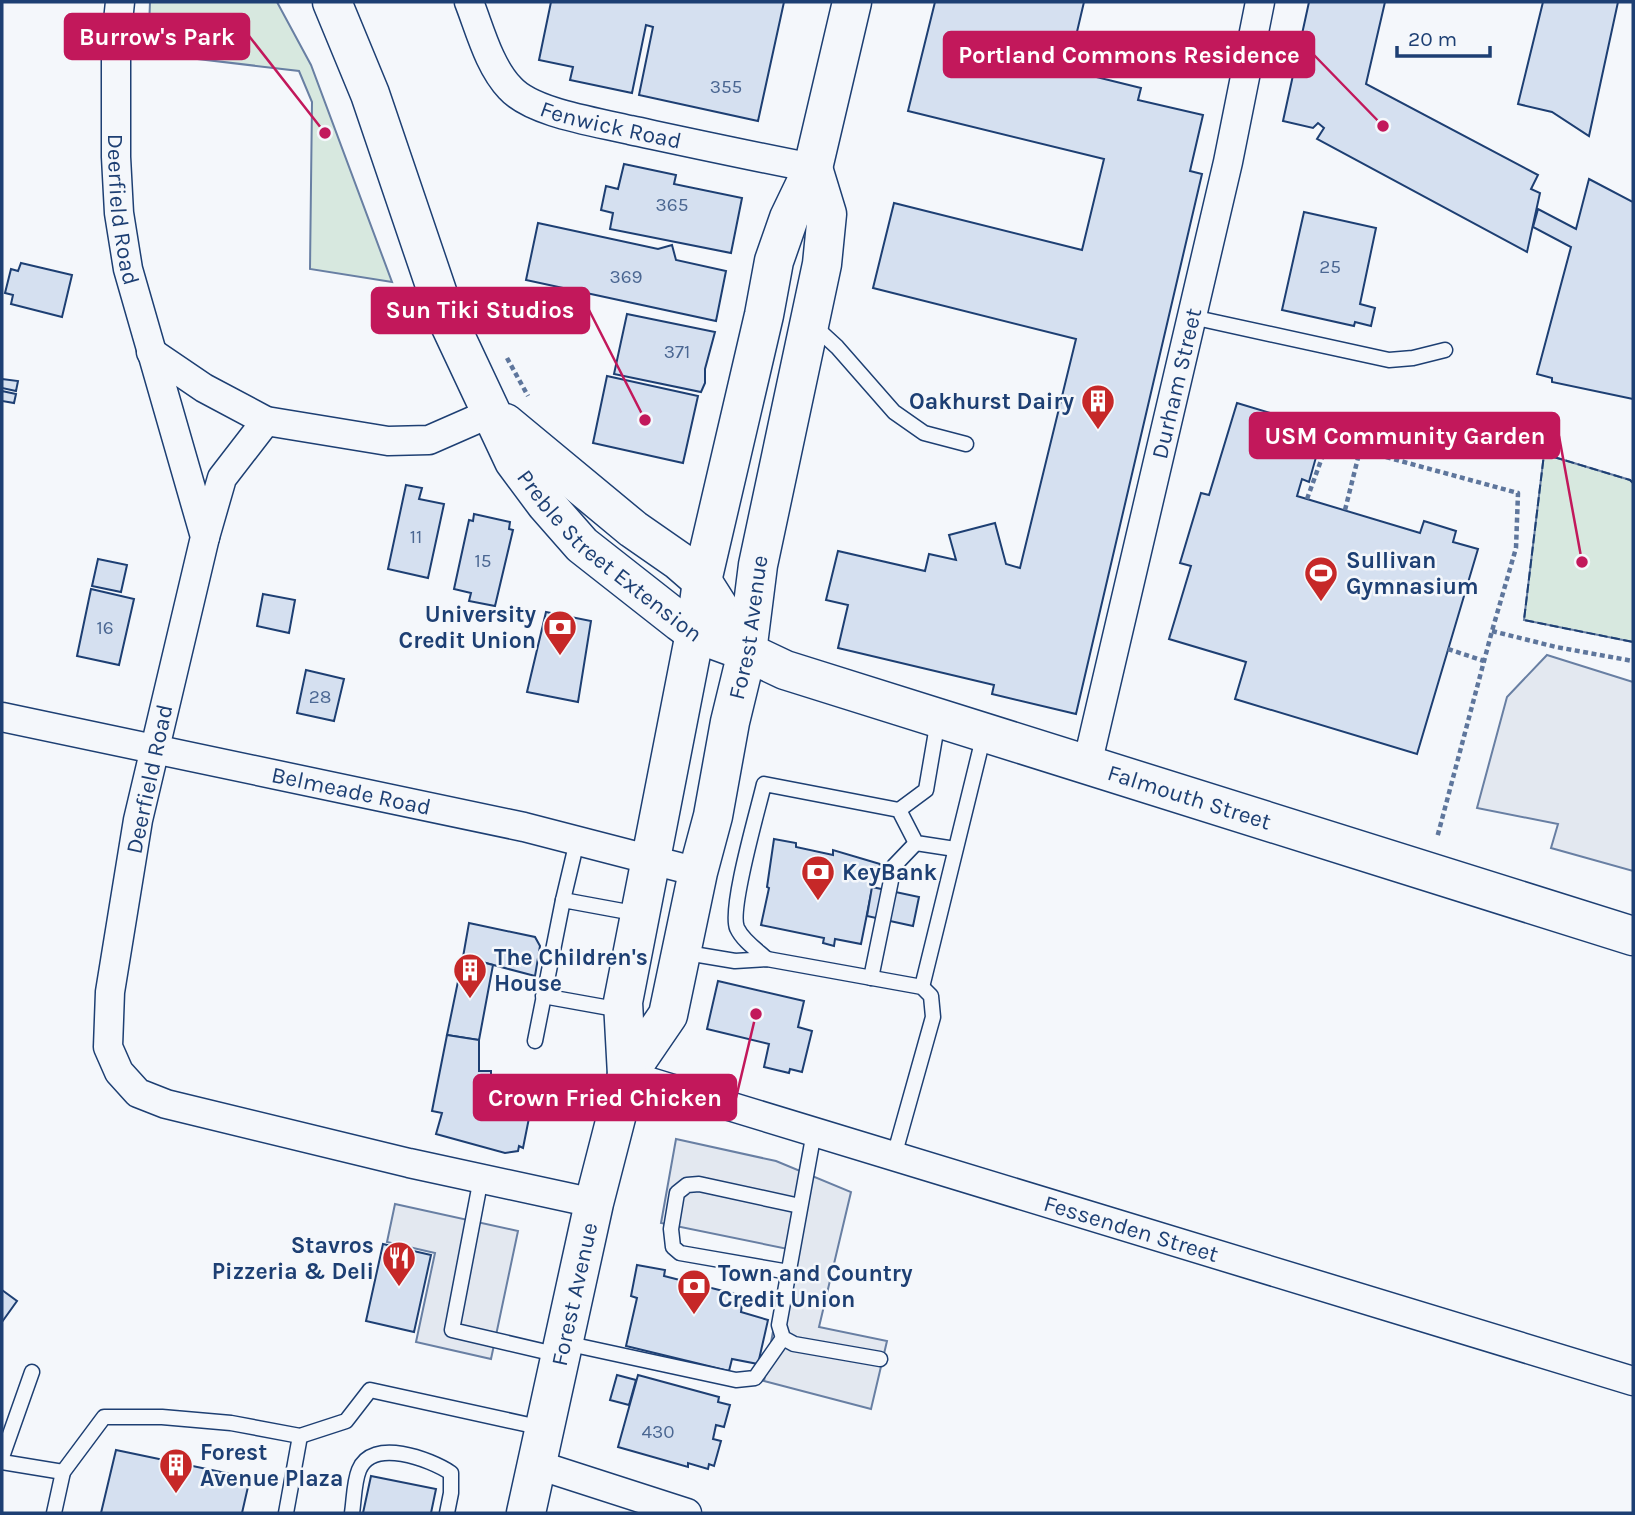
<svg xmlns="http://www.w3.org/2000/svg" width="1635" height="1515" font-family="Karla,sans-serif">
<rect width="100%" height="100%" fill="#f4f7fb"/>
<g fill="#d7e8df" stroke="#687fa3" stroke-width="2">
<path d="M 150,2 L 277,2 L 311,65 L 392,282 L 310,269 L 312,102 L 299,71 L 148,53 Z"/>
<path d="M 1544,454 L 1630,480 L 1633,483 L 1633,642 L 1524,620 Z"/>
</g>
<g fill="#e3e8f0" stroke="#687fa3" stroke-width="2">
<path d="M 1547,655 L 1633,682 L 1633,871 L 1551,848 L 1558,824 L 1477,808 L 1507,697 Z"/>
<path d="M 676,1139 L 776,1161 L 851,1192 L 819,1327 L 887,1341 L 871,1409 L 764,1381 L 788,1249 L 661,1223 Z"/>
<path d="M 395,1204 L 518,1231 L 491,1359 L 416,1342 L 435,1253 L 387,1242 Z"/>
</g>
<g fill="#d5e0f0" stroke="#1d3f73" stroke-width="2">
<path d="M 551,2 L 784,2 L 758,121 L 639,95 L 653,27 L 646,25 L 632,93 L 570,80 L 573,67 L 539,60 Z"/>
<path d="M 935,2 L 1084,2 L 1068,70 L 1141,88 L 1138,100 L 1203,115 L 1190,171 L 1202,174 L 1076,714 L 992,694 L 994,685 L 838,648 L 848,605 L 826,600 L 838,551 L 925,571 L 929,554 L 956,560 L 949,535 L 995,523 L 1006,564 L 1020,568 L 1076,339 L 873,288 L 894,203 L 1082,250 L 1104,159 L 908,111 Z"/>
<path d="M 1309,2 L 1385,2 L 1366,84 L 1538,175 L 1531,189 L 1540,193 L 1527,252 L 1317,139 L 1324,128 L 1318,123 L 1313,128 L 1283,121 Z"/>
<path d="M 1543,2 L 1618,2 L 1589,136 L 1552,112 L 1518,104 Z"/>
<path d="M 624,164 L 676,175 L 674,184 L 742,198 L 731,253 L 610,229 L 613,213 L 601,210 L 606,186 L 618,189 Z"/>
<path d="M 1589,179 L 1633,202 L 1633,399 L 1552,382 L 1552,378 L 1537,374 L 1571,247 L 1533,227 L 1538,209 L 1576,229 Z"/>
<path d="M 1304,212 L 1376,228 L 1360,304 L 1375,308 L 1371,326 L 1355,322 L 1354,326 L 1282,310 Z"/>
<path d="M 538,223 L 658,249 L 672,245 L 676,260 L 726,271 L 716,321 L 526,280 Z"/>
<path d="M 21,263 L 72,275 L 62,317 L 11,304 L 13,295 L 5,293 L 11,269 L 18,271 Z"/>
<path d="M 627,314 L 715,332 L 705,369 L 705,383 L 701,392 L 614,374 Z"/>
<path d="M 607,376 L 698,396 L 683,463 L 593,443 Z"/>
<path d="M 2,379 L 18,381 L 16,391 L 2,388 Z"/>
<path d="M 2,391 L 16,394 L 14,403 L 2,401 Z"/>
<path d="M 1237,403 L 1324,429 L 1309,482 L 1302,479 L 1297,496 L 1420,533 L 1424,521 L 1456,531 L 1453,542 L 1478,549 L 1417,754 L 1235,699 L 1246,662 L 1169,639 L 1191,566 L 1180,563 L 1201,493 L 1209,495 Z"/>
<path d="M 406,485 L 422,488 L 419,499 L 444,504 L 428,578 L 388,569 Z"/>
<path d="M 474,514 L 510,522 L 509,529 L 513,530 L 495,606 L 469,601 L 471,593 L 454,589 L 469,520 L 473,521 Z"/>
<path d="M 98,559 L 127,565 L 121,592 L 92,586 Z"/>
<path d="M 91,589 L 134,599 L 119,665 L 77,656 Z"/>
<path d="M 263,594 L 295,600 L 289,633 L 257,626 Z"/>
<path d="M 546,612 L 591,621 L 578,702 L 527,692 Z"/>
<path d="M 306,670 L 344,679 L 334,721 L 297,713 Z"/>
<path d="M 774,839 L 796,843 L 796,847 L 833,855 L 833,850 L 880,864 L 876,885 L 873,884 L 861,944 L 835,939 L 834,946 L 823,943 L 824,938 L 761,925 L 769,888 L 767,887 Z"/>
<path d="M 872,887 L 919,897 L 913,926 L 867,916 Z"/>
<path d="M 469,923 L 535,937 L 540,946 L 535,976 L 463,957 Z"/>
<path d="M 463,957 L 493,965 L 479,1040 L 447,1035 Z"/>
<path d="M 718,981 L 804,1001 L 798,1027 L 812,1031 L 802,1072 L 790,1069 L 789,1073 L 764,1067 L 769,1044 L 707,1029 Z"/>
<path d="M 447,1035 L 479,1040 L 479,1071 L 491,1071 L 491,1079 L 535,1088 L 523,1148 L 519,1146 L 518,1151 L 505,1153 L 436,1134 L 442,1113 L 432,1111 Z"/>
<path d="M 383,1244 L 431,1255 L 414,1332 L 366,1321 Z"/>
<path d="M 637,1265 L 665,1270 L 664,1276 L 743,1296 L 741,1312 L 768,1320 L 758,1364 L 732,1359 L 729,1371 L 626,1346 L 637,1298 L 631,1296 Z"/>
<path d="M 2,1290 L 17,1301 L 2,1322 Z"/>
<path d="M 617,1375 L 636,1380 L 629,1405 L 610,1400 Z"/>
<path d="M 638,1375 L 719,1397 L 718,1402 L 730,1405 L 724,1427 L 716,1425 L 713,1439 L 721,1441 L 714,1466 L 709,1464 L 708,1469 L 688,1463 L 688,1467 L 618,1447 Z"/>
<path d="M 116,1450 L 250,1478 L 242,1513 L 101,1513 Z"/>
<path d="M 371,1476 L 436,1489 L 431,1513 L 363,1513 Z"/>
</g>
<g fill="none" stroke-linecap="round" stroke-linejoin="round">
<g stroke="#1d3f73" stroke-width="17">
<g id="service">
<path d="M 1192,317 L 1389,360 L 1413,358 L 1445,350"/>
<path d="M 813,325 L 837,347 L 894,412 L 924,433 L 966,444"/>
<path d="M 899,810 L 926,790 L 938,720"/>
<path d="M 563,900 L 577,841"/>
<path d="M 681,952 L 735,961 L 767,959 L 922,987 L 931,996 L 933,1017 L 894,1156"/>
<path d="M 767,959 C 757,950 743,941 737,928 C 729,908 758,810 764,784 L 899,810 L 916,843 L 955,849"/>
<path d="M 871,978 L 894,866 L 916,843"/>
<path d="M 922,987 L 984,734"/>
<path d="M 543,996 L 621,1010"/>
<path d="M 535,1041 L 563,900 L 639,914"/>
<path d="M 814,1132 L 779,1325 L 783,1338 L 794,1344 L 880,1359"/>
<path d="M 481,1178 L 452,1330 L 559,1355"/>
<path d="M 789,1272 L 680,1253 L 673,1247 L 671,1229 L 677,1193 L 687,1185 L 699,1184 L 800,1206"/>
<path d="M 565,1343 L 736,1380 L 755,1378 L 783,1338"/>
<path d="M 2,1457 L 32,1372"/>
<path d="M 2,1462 L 63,1472"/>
<path d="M 54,1513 L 63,1472 L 104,1417 L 162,1417 L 231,1423 L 300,1436 L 346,1421 L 370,1390 L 543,1428"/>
<path d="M 286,1513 L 300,1436"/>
<path d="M 352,1513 C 354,1500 354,1482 359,1470 C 372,1437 430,1459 451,1473 L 451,1493 L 447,1513"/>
</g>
</g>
<g stroke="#1d3f73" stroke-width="31">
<g id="minor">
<path id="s1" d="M 120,2 L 116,40 L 116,157 L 119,213 L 128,269 L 205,537 L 138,820 L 110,992 L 108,1047 L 119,1072 L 138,1093 L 166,1104 L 409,1163 L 594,1203"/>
<path id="s2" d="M 469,2 C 480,30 489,66 510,88 C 532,113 597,122 630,130 C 691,143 751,156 813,168"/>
<path d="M 151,352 L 204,388 L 266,421 L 388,441 L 429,440 L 493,412"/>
<path d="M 205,537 L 222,478 L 266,421"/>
<path id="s3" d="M 2,717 L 524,827 L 698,872"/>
<path id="s4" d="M 1087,765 L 1228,162 L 1260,2"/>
<path id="s5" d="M 627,1075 L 1633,1381"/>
<path d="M 535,1464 L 687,1513"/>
</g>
</g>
<g stroke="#1d3f73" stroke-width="41">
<g id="secondary">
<path id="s6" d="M 332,2 L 370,94 L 444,312 L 514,461 L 546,504 L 582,545 L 680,622 L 695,633 L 747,652 L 785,670 L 1633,936"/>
<path d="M 505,423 L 633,529 L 679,561 L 702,581 L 747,652"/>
</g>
</g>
<g stroke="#1d3f73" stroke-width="41">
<g id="trunk">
<path id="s7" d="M 627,1075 L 668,1015 L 698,872 L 713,816 L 730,722 L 747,652 L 758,565 L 822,264 L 827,214 L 813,168"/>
<path id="s8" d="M 526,1513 L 594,1203 L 627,1075 L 623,1002 L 695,633 L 702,581 L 764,315 L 774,261 L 789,218 L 813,168 L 852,2"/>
</g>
</g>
<g stroke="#5e769c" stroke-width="4.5" stroke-dasharray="5 3.5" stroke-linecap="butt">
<path d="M 507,358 L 528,396"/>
<path d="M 1307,499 L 1327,444 L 1360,450 L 1518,493 L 1516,548 L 1492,631 L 1437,838"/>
<path d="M 1345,510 L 1360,450"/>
<path d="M 1492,631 L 1556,647 L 1633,661"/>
<path d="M 1448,649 L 1484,661"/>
</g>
<use href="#service" stroke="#f4f7fb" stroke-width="14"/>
<use href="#minor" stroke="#f4f7fb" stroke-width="28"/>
<use href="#secondary" stroke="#f4f7fb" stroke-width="38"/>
<use href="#trunk" stroke="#f4f7fb" stroke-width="38"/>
<path stroke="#1d3f73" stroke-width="2" stroke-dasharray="9 3.5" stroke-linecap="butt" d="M 1633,483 L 1630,480 L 1544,454 L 1524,620 L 1633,642"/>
</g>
<defs>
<g id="building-pin" transform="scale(1.75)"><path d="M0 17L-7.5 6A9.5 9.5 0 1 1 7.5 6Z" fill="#c62828" stroke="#f4f7fb"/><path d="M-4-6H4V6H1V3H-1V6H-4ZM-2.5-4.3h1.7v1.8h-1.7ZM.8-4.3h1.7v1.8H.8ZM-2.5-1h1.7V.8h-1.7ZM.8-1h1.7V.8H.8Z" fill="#fff"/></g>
<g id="stadium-pin" transform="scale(1.75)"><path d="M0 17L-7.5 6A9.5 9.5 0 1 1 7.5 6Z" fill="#c62828" stroke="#f4f7fb"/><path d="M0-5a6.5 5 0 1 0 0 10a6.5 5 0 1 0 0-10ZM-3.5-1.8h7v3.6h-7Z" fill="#fff"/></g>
<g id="bank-pin" transform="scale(1.75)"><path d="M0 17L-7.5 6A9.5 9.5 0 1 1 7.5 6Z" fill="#c62828" stroke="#f4f7fb"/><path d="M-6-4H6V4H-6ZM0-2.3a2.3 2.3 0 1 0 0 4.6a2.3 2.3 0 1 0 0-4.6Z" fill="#fff"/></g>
<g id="restaurant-pin" transform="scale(1.75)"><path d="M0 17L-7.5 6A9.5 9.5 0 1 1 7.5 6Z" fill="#c62828" stroke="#f4f7fb"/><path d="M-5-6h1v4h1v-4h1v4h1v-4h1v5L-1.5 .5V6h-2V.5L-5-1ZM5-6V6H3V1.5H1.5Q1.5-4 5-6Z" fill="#fff"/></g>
</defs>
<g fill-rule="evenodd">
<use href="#building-pin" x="1098" y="401"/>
<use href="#stadium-pin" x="1321" y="573"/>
<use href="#bank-pin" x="560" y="627"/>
<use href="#bank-pin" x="818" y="872"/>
<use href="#building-pin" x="470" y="970"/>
<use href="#restaurant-pin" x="399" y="1258"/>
<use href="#bank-pin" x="694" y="1286"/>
<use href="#building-pin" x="176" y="1465"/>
</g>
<g text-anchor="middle" stroke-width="5" stroke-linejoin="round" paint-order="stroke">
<g font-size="19" fill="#4b6792">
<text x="726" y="93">355</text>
<text x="672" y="211">365</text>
<text x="1330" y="273">25</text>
<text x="626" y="283">369</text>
<text x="677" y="358">371</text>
<text x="416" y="543">11</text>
<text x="483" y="567">15</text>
<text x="105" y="634">16</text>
<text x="320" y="703">28</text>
<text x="658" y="1438">430</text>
</g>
<g font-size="23" fill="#1d3f73" stroke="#f4f7fb">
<text dy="8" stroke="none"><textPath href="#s2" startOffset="205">Fenwick Road</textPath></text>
<text dy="8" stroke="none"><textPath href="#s1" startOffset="208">Deerfield Road</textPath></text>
<text dy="8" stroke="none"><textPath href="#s4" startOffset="392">Durham Street</textPath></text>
<text dy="8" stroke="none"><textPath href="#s6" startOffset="630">Preble Street Extension</textPath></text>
<text dy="8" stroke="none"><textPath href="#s7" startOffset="469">Forest Avenue</textPath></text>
<text transform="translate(149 779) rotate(-78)" y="8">Deerfield Road</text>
<text dy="8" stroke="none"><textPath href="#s3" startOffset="357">Belmeade Road</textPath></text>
<text dy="8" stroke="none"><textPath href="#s6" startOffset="1267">Falmouth Street</textPath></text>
<text dy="8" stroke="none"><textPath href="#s5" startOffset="527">Fessenden Street</textPath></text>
<text dy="8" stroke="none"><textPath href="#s8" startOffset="224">Forest Avenue</textPath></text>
</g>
<g font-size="23" font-weight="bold" fill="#1d3f73" stroke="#f4f7fb" text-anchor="start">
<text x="1074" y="409" text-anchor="end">Oakhurst Dairy</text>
<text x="1346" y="568">Sullivan<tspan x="1346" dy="26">Gymnasium</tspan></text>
<text x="536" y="622" text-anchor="end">University<tspan x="536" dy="26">Credit Union</tspan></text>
<text x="842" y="880">KeyBank</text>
<text x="494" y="965">The Children's<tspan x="494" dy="26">House</tspan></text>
<text x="374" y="1253" text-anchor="end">Stavros<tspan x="374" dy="26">Pizzeria &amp; Deli</tspan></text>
<text x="718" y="1281">Town and Country<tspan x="718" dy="26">Credit Union</tspan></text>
<text x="200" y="1460">Forest<tspan x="200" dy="26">Avenue Plaza</tspan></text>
</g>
</g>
<path fill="none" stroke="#c2185b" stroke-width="2.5" d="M325 133L249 36M1383 126L1314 55M645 420L589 310M1582 562L1559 436M756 1014L736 1098"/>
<g fill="#c2185b" stroke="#f4f7fb" stroke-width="2.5">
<circle cx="325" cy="133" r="7"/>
<circle cx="1383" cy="126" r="7"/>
<circle cx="645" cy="420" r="7"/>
<circle cx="1582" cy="562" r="7"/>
<circle cx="756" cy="1014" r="7"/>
</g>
<g fill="#c2185b" stroke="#c2185b" stroke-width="2.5">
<rect x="65" y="14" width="184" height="45" rx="7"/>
<rect x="944" y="32" width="370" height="45" rx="7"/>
<rect x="372" y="288" width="217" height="45" rx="7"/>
<rect x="1250" y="413" width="309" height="45" rx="7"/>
<rect x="474" y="1075" width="262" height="45" rx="7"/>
</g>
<g font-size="24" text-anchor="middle" font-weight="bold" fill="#fff">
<text x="157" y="45">Burrow's Park</text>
<text x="1129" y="63">Portland Commons Residence</text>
<text x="480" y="318">Sun Tiki Studios</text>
<text x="1405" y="444">USM Community Garden</text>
<text x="605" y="1106">Crown Fried Chicken</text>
</g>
<rect width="1635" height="1515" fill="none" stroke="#1d3f73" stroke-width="7"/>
<path d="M1397 46v10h93v-10" fill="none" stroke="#1d3f73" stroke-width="3.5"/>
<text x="1408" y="46" font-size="21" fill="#1d3f73" stroke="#f4f7fb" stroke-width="5" paint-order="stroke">20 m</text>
</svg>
